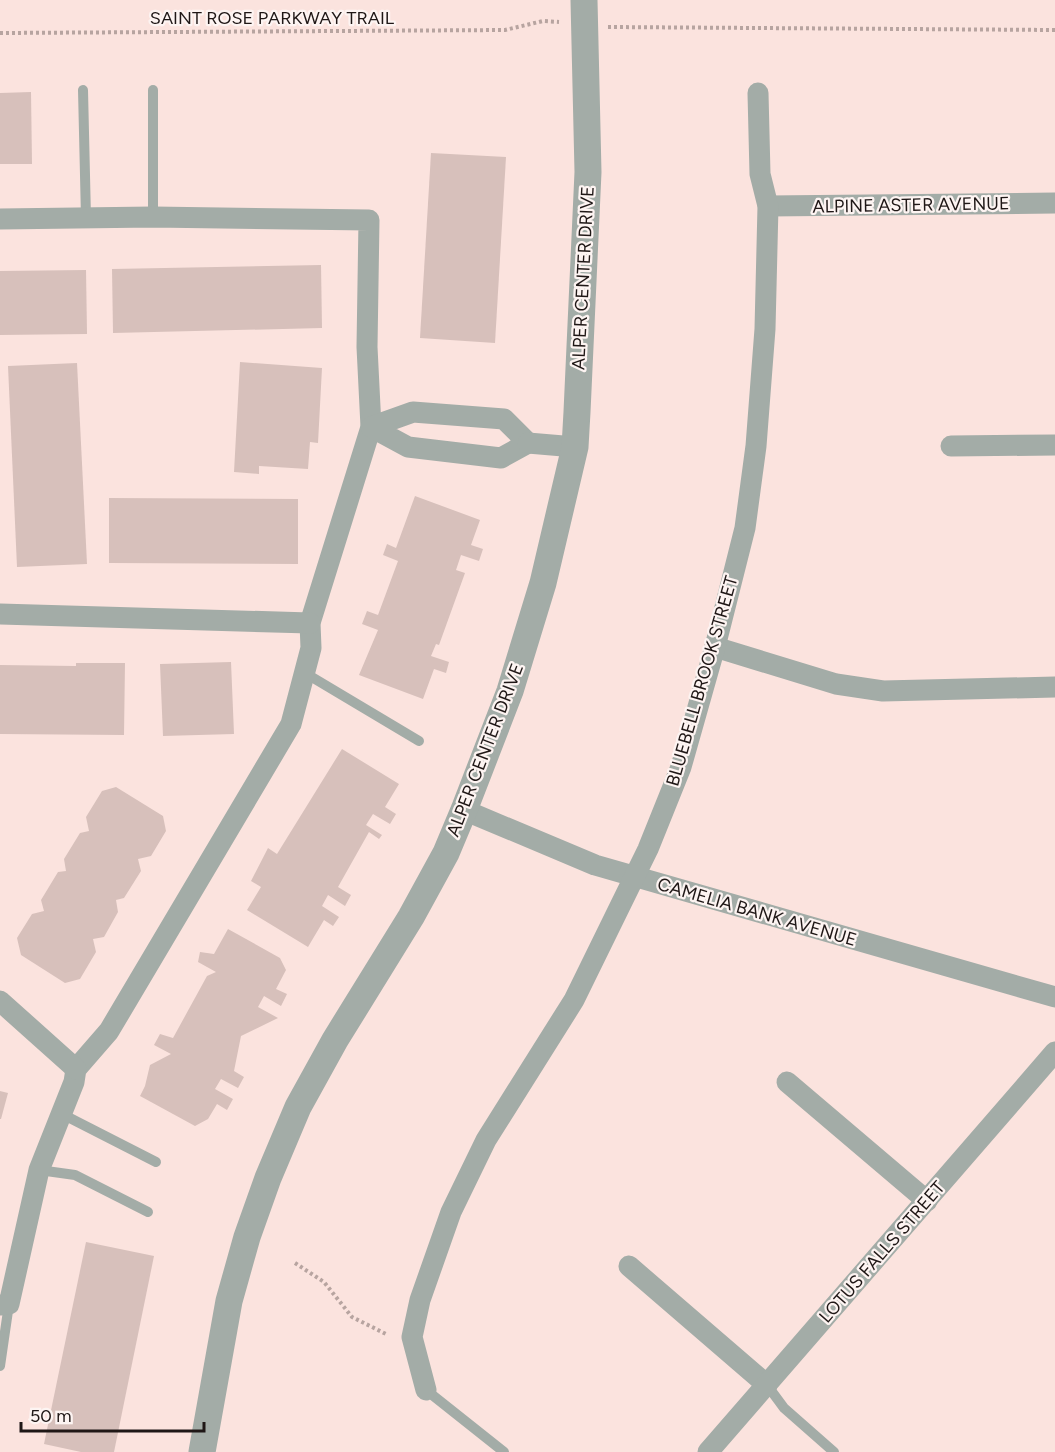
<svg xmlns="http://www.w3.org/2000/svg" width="1055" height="1452" font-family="Figtree,sans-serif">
<rect width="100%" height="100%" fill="#fbe3de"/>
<g fill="#d7c0bb">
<path d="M 31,92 L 32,164 L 0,164 L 0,93 Z"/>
<path d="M 431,153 L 506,157 L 495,343 L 420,338 Z"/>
<path d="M 321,265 L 322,328 L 113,333 L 112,269 Z"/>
<path d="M 86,270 L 87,334 L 0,335 L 0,271 Z"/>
<path d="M 240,362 L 322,368 L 318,443 L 310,442 L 308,469 L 259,466 L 259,474 L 234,472 Z"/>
<path d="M 77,363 L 87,564 L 17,567 L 8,366 Z"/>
<path d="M 415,496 L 480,520 L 471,545 L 483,549 L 479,561 L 461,555 L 456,570 L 465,573 L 439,645 L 436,644 L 431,656 L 449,662 L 446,673 L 434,669 L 423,699 L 359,675 L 378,630 L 362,624 L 367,611 L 378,615 L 398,561 L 383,555 L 387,544 L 396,548 Z"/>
<path d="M 109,498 L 298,499 L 298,564 L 109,563 Z"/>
<path d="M 231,662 L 234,734 L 163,736 L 160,664 Z"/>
<path d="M 76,663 L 125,663 L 124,735 L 0,734 L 0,665 L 76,666 Z"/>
<path d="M 342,749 L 399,784 L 385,807 L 396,814 L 390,824 L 373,814 L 366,825 L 382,835 L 379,839 L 369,832 L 338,887 L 351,895 L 345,906 L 328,895 L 322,906 L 339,917 L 333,926 L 324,920 L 308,947 L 247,910 L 261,887 L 251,881 L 268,848 L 277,854 Z"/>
<path d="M 116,787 L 163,816 L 166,831 L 151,856 L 138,859 L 141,871 L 124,898 L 116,900 L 118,912 L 104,937 L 93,939 L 96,952 L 80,979 L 65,983 L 21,955 L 17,938 L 32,914 L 44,911 L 41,900 L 58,872 L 66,871 L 64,859 L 80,833 L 89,831 L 86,817 L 102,791 Z"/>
<path d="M 228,929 L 280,958 L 286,970 L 276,989 L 287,994 L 281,1006 L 264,996 L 258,1007 L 278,1018 L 241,1036 L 234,1071 L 244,1077 L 238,1088 L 221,1079 L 215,1089 L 233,1099 L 227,1110 L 217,1104 L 208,1119 L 195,1126 L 140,1096 L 145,1086 L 150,1065 L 171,1054 L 154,1045 L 160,1034 L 173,1038 L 207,976 L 216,972 L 198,962 L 200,952 L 214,954 Z"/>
<path d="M 0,1091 L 8,1093 L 1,1119 L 0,1119 Z"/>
<path d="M 86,1242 L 154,1256 L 114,1452 L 81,1452 L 44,1444 Z"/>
</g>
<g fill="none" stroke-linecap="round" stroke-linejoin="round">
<g stroke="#b7a4a0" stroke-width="4" stroke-dasharray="3 3" stroke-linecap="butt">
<path d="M 608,27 L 1055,30"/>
<path d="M 0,33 L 505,30 L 543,21 L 559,22"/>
<path d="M 295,1263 L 324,1282 L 352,1317 L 388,1335"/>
</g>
<g stroke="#a3aca7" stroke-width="10">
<path d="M 83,90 L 86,218"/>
<path d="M 153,90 L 153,217"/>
<path d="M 305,673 L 419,741"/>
<path d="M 60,1113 L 156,1162"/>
<path d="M 39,1170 L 75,1175 L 148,1212"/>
<path d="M 0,1366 L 9,1304"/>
<path d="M 767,1385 L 784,1408 L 834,1452"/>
<path d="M 426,1390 L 504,1452"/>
</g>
<g stroke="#a3aca7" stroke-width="21">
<path d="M 768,206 L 1055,203"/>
<path d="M 0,219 L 153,217 L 369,220 L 367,347 L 371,427 L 310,623 L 311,648 L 291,724 L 109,1031 L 76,1069 L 74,1082 L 39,1170 L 9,1304 L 0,1305"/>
<path d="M 413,412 L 504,419 L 528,443 L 501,458 L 408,447 L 371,427 Z"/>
<path d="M 528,443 L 575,447"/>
<path d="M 951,446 L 1055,445"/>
<path d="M 0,614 L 310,623"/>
<path d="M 715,647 L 836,684 L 883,691 L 1055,687"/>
<path d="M 464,810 L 595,865 L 1055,997"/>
<path d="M 0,1001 L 76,1069"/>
<path d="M 787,1082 L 927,1201"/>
<path d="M 629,1266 L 767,1385"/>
<path d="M 426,1390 L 412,1337 L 420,1300 L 451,1212 L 486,1140 L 574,1000 L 648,849 L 681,767 L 715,647 L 745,528 L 756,446 L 765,329 L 768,206 L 760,174 L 758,93"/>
<path d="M 708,1452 L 1055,1052"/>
</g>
<path stroke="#a3aca7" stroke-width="27" d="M 202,1452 L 229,1301 L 247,1237 L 268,1178 L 298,1107 L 335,1040 L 411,917 L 446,853 L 464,810 L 510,691 L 543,583 L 575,447 L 577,412 L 588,172 L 584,0"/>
</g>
<g text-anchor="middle" stroke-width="4.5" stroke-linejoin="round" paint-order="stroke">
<g font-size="18" fill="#1f1716" stroke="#fdf4f2">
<text x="272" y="24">SAINT ROSE PARKWAY TRAIL</text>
<text transform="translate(911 205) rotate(-1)" y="6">ALPINE ASTER AVENUE</text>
<text transform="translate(583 278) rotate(-87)" y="6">ALPER CENTER DRIVE</text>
<text transform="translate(702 681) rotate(-74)" y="6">BLUEBELL BROOK STREET</text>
<text transform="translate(485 750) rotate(-69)" y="6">ALPER CENTER DRIVE</text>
<text transform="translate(757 912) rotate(16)" y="6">CAMELIA BANK AVENUE</text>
<text transform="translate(882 1252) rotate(-49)" y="6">LOTUS FALLS STREET</text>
</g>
</g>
<path d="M21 1422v9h183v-9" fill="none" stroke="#1f1716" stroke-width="3"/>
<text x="30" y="1422" font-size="18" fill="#1f1716" stroke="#fdf4f2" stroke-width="4.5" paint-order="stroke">50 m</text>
</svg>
